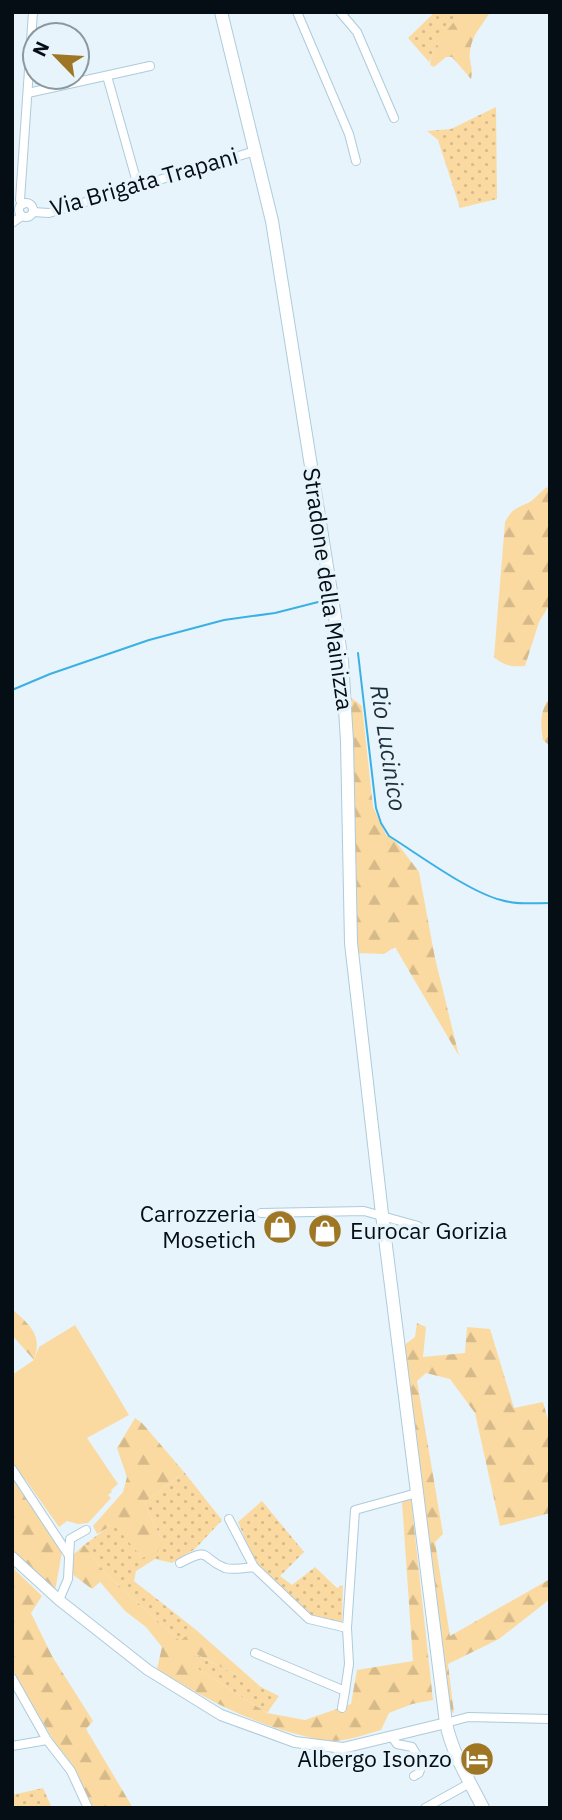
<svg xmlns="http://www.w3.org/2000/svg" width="562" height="1820" font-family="'IBM Plex Sans',sans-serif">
<defs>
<pattern id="grass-dots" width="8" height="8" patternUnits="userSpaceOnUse" patternTransform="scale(1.75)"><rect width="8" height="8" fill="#fbdaa1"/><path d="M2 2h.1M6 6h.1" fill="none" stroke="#d6ba8a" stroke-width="1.8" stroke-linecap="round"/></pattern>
<pattern id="forest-firs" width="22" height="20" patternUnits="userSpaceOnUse" patternTransform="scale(1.75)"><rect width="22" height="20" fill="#fbdaa1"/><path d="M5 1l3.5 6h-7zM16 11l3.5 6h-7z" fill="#d6ba8a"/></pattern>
</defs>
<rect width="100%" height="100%" fill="#e7f4fb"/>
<g fill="url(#grass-dots)">
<path d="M 435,12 L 463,12 L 436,45 L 429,62 L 408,38 Z"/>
<path d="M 496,107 L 497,199 L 460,208 L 438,140 L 427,131 L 451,129 Z"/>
<path d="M 184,1472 L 222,1520 L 195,1549 L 172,1563 L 155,1559 L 136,1571 L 134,1581 L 195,1629 L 181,1642 L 106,1574 L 84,1545 L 114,1523 L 142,1558 L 162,1540 L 144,1503 Z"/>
<path d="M 262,1501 L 304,1552 L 280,1576 L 292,1585 L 315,1567 L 337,1588 L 343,1585 L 342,1622 L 310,1616 L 256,1565 L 238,1522 Z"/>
<path d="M 195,1654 L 279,1696 L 267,1713 L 195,1667 Z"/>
<path d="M 43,1788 L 52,1808 L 12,1808 L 12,1795 Z"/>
</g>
<g fill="url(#forest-firs)">
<path d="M 463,12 L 490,12 C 481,28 473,33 470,51 C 468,61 474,67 471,79 L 452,57 L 446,57 L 434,67 L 430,65 C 431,45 450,27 463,12 Z"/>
<path d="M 547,487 L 550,490 L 550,604 L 539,622 L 525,666 C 512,667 504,666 494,657 L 505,522 C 511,510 516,508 528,503 C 534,500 540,492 547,487 Z"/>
<path d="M 349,696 L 362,706 L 373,807 L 386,835 L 397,843 L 419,872 L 435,958 L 459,1056 L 395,947 L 384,954 L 356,953 Z"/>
<path d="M 550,697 L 550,746 L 543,740 C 540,724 540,710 550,697 Z"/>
<path d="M 12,1309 C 30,1325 43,1335 34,1360 L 12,1335 Z"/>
<path d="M 417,1323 L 426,1327 L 423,1357 L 465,1353 L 467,1327 L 490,1329 L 514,1408 L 543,1402 L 550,1427 L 550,1513 L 500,1526 L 475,1413 L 450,1379 L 426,1373 L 417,1381 L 443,1534 L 435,1542 L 450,1636 L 550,1579 L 550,1599 L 499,1639 L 448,1664 L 454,1713 L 447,1710 L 403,1346 L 415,1337 Z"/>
<path d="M 135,1418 L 142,1423 L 184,1472 L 144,1503 L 162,1540 L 157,1553 L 142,1558 L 114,1524 L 97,1534 L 93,1526 L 123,1492 L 127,1477 L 117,1448 Z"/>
<path d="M 12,1477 L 62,1552 L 55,1591 L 12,1550 Z"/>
<path d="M 411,1499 L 433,1700 L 412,1704 L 389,1713 L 381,1730 C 363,1735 346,1742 327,1741 C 318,1740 309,1737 300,1735 C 248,1722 202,1697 157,1669 L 162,1647 L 146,1627 L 125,1611 L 100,1582 L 92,1589 L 72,1574 L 73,1555 L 84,1545 L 106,1574 L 180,1641 L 195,1629 L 263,1689 L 196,1654 L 195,1667 L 267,1713 L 305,1720 L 351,1704 L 357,1670 L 413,1661 L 402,1502 Z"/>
<path d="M 12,1567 L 42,1596 L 31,1613 L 52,1656 L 93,1721 L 86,1729 L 133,1808 L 91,1808 L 72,1764 L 55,1743 L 15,1675 L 12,1665 Z"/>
</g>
<path fill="#fbdaa1" d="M 75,1325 L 129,1415 L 87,1438 L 118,1484 L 111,1490 L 112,1492 L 108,1495 L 111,1498 L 88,1523 L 78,1524 L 67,1521 L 59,1527 L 25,1479 L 22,1480 L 12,1466 L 12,1375 L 34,1360 L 39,1347 Z"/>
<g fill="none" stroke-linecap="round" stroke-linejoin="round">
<g stroke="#3bb0e5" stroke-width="2">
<path d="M 358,653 L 376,808 L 381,823 L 389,836 C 418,854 469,892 501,900 C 517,905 534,903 550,903"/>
<path d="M 12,690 L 50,674 L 149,640 L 224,620 L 275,613 L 326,600"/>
</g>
<g stroke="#adcbdc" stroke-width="10">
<g id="street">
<path d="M 297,12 L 349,134 L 356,161"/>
<path d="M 340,12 L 357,32 L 394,118"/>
<path d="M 107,76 L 138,186"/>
<path d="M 28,93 L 150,66"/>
<circle cx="26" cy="210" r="7"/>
<path d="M 23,204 L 20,200 L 33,12"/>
<path d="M 33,212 L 49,213 L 255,151"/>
<path d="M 12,223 L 22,216"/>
<path d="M 261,1213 L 364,1211 L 418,1226"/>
<path d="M 12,1469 L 68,1554"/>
<path d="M 229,1519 L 254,1567"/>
<path d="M 180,1563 C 212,1546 200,1558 225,1568 C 233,1570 245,1568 254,1567 L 309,1619 L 347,1628 L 355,1510 L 417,1493"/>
<path d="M 59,1600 L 68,1579 L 70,1539 L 86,1530"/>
<path d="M 255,1653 L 345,1691 L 349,1664 L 347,1628"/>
<path d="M 12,1678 L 47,1740 L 71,1771 L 88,1808"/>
<path d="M 342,1708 L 345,1691"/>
<path d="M 446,1723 L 468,1717 L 550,1719"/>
<path d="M 392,1737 L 397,1744 L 412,1747 L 422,1764 L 419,1773 L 414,1776"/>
<path d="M 12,1746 L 47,1740"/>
<path d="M 425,1808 L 470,1783"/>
</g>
</g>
<g stroke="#adcbdc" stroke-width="12">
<path id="secondary" d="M 12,1557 L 59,1600 L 148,1670 L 221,1715 L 295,1742 L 343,1748 L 446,1723"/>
</g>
<g stroke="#adcbdc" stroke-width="14">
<path id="primary" d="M 221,12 L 272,221 L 342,661 L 347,741 L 351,943 L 382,1214 L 446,1723 C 452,1753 469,1780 483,1808"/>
</g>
<use href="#street" stroke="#fff" stroke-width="8"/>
<use href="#secondary" stroke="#fff" stroke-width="10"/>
<use href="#primary" stroke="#fff" stroke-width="12"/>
</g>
<defs>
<g id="shop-disc" transform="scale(1.75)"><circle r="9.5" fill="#9f7624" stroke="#e7f4fb"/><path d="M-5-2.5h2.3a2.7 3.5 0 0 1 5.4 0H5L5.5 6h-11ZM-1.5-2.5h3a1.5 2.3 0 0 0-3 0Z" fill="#fff"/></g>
<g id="hotel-disc" transform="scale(1.75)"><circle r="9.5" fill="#9f7624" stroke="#e7f4fb"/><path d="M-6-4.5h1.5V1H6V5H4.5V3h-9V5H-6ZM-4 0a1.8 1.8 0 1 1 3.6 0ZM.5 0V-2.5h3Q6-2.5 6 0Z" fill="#fff"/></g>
</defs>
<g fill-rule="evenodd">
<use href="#shop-disc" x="280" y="1227"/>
<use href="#shop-disc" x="325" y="1231"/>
<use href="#hotel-disc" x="477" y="1759"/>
</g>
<g text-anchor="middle" stroke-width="7" stroke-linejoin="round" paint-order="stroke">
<g font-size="23" fill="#040e14" stroke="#e7f4fb">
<text transform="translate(144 182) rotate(-16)" y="8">Via Brigata Trapani</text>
<text transform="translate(328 589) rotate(82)" y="8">Stradone della Mainizza</text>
</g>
<g font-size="23" fill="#040e14" stroke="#e7f4fb" text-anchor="end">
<text x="256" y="1222">Carrozzeria<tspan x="256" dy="26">Mosetich</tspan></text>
<text x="350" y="1239" text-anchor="start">Eurocar Gorizia</text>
<text x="452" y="1767">Albergo Isonzo</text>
</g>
<g font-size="24" font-style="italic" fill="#1c2f3a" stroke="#e7f4fb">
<text transform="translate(388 748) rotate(81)" y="8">Rio Lucinico</text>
</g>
</g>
<rect width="562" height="1820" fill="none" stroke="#040e14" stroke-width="28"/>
<g transform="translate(56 56) rotate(295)"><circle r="33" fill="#e7f4fb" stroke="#8c989f" stroke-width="2"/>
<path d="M0-5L12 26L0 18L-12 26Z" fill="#9f7624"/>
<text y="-10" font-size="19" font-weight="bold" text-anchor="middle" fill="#040e14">N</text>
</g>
</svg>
